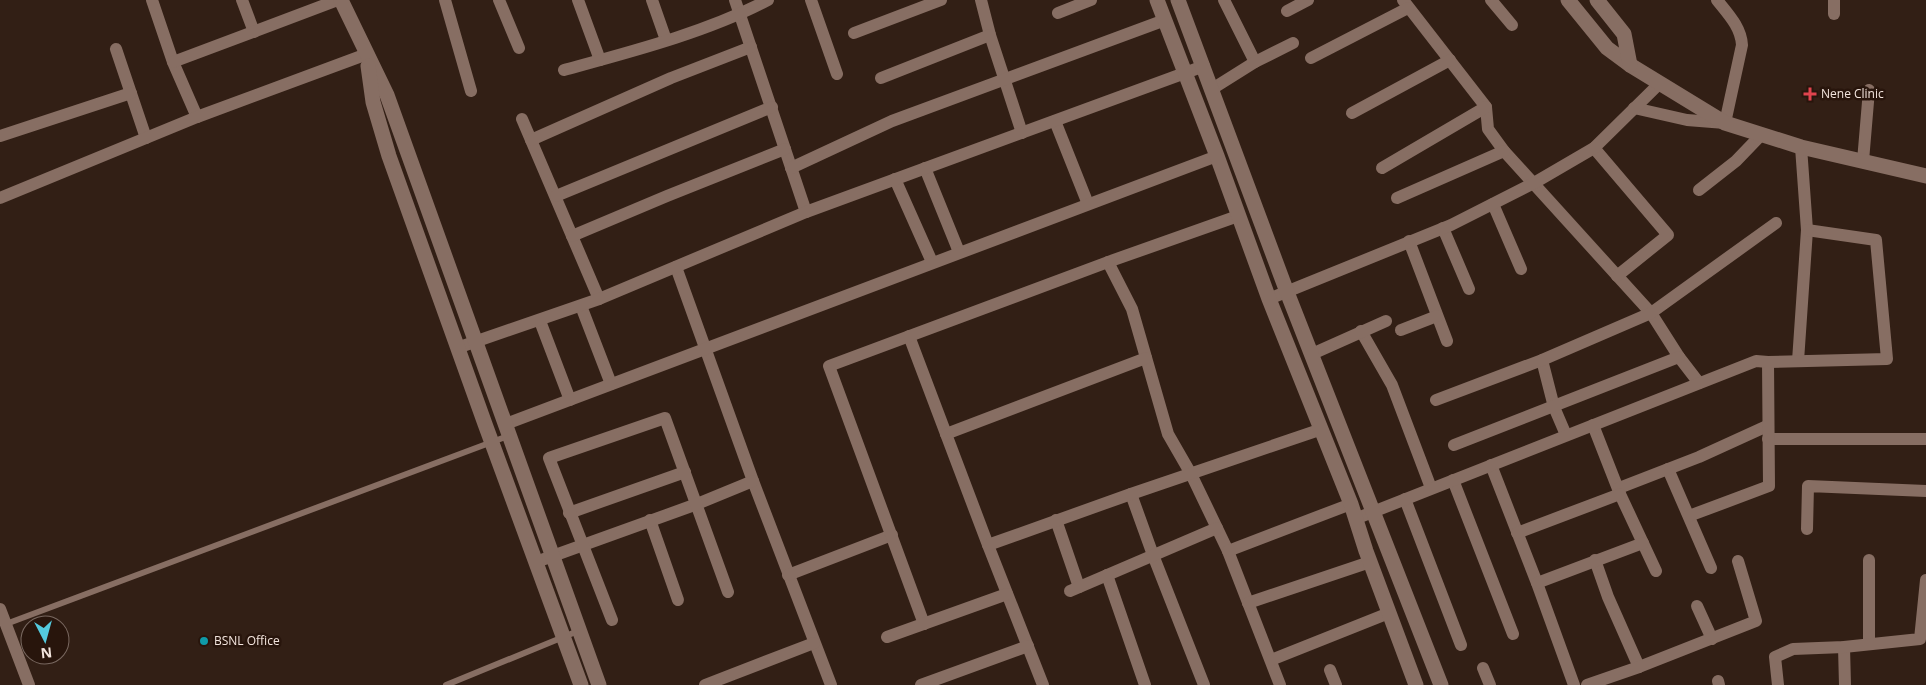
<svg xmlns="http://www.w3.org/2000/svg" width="1926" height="685" font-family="'Open Sans',sans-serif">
<rect width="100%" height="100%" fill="#321f15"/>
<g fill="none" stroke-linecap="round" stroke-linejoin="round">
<g stroke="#876e63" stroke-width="6">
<path d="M 6,624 L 508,436"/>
<path d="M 446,685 L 578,631"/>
</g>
<g stroke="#876e63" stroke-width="12">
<path d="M 152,0 L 173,62 L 197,117"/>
<path d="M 242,0 L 254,32"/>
<path d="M 445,0 L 471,91"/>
<path d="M 499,0 L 519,48"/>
<path d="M 578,0 L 600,60"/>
<path d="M 652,0 L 666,40"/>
<path d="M 735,0 L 806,212"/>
<path d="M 811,0 L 837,74"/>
<path d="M 981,0 L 990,35 L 1022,133"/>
<path d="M 1224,0 L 1255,62"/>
<path d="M 1403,0 L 1486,107 L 1488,129 L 1504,151 L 1651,313 L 1679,357 L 1699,383"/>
<path d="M 1491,0 L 1512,25"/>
<path d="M 1834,0 L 1834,14"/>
<path d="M 1287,11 L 1308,0"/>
<path d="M 1058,13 L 1091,0"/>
<path d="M 854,33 L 941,0"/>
<path d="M 116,49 L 146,138"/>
<path d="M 1311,58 L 1408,8"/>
<path d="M 173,62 L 338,0"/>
<path d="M 564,70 C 630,52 708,32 768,0"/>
<path d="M 881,78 L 990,35"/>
<path d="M 1212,89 L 1255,62 L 1293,43"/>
<path d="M 1634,108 L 1687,120 L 1725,123 L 1742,45 C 1741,27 1728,14 1717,0"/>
<path d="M 1352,113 L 1450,60"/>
<path d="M 522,119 L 599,299"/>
<path d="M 1055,121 L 1088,204"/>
<path d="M 0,136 L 131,93"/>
<path d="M 531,140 L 671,78 L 751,47"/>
<path d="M 1594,148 L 1668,235 L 1617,276"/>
<path d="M 1863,161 L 1869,90"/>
<path d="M 791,168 L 892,121 L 1165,20"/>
<path d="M 925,168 L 959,252"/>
<path d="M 1382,168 L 1486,107"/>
<path d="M 895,179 L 932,262"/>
<path d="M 1699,190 L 1736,161 L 1761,135"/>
<path d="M 556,196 L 772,107"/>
<path d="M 0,198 L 197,117 L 367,54"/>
<path d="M 1397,198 L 1504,151"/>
<path d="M 1493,204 L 1521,269"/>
<path d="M 1443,228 L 1469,289"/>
<path d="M 572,236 L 667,196 L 785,149"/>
<path d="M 1409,241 L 1447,341"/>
<path d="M 1108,262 L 1132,309 L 1168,434 L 1191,474 L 1228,551 L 1280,685"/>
<path d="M 676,267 L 753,481 L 831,685"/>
<path d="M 1269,299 L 1451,225 L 1534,183 L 1594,148 L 1660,83"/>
<path d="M 581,306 L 611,384"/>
<path d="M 540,321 L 570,400"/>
<path d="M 1401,330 L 1437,316"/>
<path d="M 1361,331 L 1392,385 L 1431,488"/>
<path d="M 909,336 L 988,545 L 1043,685"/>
<path d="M 457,348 L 599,299 L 806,212 L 1204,66"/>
<path d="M 1312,354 L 1386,321"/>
<path d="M 1542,360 L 1554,407 L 1566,435"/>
<path d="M 1798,361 L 1807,230 L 1801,147"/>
<path d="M 1436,400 L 1542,360 L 1651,313 L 1776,223"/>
<path d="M 506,424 L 1217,156"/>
<path d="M 1593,425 L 1620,494 L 1656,571"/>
<path d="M 946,434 L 1146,358"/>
<path d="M 1768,439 L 1926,439"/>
<path d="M 1454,445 L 1679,357"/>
<path d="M 1491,465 L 1537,583 L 1574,685"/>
<path d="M 1668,469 L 1711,568"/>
<path d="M 1453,480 L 1513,634"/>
<path d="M 1619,488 L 1699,457 L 1767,426"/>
<path d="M 1131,494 L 1153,555 L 1204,685"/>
<path d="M 1405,499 L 1461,645"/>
<path d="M 569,513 L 685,472"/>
<path d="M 1689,516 L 1769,486 L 1768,362"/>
<path d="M 1355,519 L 1756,361 L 1768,362 L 1887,359 L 1876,240 L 1807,230"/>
<path d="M 650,520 L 678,600"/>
<path d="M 1056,520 L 1079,587"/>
<path d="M 1807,529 L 1808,486 L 1926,491"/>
<path d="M 1517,533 L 1620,494"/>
<path d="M 988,545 L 1131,494 L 1322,429"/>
<path d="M 1228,551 L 1351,504"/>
<path d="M 1595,560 L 1608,597 L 1639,667"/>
<path d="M 536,562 L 697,504 L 753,481"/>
<path d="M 788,575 L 892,535"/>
<path d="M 1107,575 L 1145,685"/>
<path d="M 1537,583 L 1643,543"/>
<path d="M 1070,591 L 1217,528"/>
<path d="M 1248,603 L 1370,562"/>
<path d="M 1697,606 L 1712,639"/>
<path d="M 0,609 L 29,685"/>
<path d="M 612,620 L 549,458 L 665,418 L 728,592"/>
<path d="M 924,624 L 829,366 L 1108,262 L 1238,216"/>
<path d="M 887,637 L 1007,594"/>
<path d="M 1869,644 L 1869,560"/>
<path d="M 1844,647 L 1845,685"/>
<path d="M 1271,660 L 1389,613"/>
<path d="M 1483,668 L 1490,685"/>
<path d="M 1330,670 L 1336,685"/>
<path d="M 1718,681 L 1719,685"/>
<path d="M 705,685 L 814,643"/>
<path d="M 921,685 L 1028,646"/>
<path d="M 1587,685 L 1639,667 L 1756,621 L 1738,561"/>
<path d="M 1778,685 L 1775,657 L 1793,649 L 1844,647 L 1920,639 L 1926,580"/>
</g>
<g stroke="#876e63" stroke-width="15">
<path d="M 341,0 L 387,95 L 599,685"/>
<path d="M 1157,0 L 1217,156 L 1269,299 L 1351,504 L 1366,551 L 1416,685"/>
<path d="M 1178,0 L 1287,292 L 1441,685"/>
<path d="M 1568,0 L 1607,48 L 1630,65 L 1725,123 L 1801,147 L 1926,176"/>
<path d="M 1597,0 L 1624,34 L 1630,65"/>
<path d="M 368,66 L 373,102 L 389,156 L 485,424 L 581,685"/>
</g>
</g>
<path fill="#e0444e" stroke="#28150c" stroke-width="2" d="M1807.5 86.5h5v5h5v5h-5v5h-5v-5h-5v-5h5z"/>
<circle fill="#0f9aa8" stroke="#28150c" stroke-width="2" cx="204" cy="641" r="5"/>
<g text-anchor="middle" stroke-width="5" stroke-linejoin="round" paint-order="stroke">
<g font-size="12" fill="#f3e5de" stroke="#28150c" text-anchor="start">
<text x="1821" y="98">Nene Clinic</text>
<text x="214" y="645">BSNL Office</text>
</g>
</g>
<g transform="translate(45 640) rotate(174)"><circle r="24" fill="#28150c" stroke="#796860"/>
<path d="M0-4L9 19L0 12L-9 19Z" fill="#54cade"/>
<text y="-8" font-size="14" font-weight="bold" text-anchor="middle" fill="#f3e5de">N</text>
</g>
</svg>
